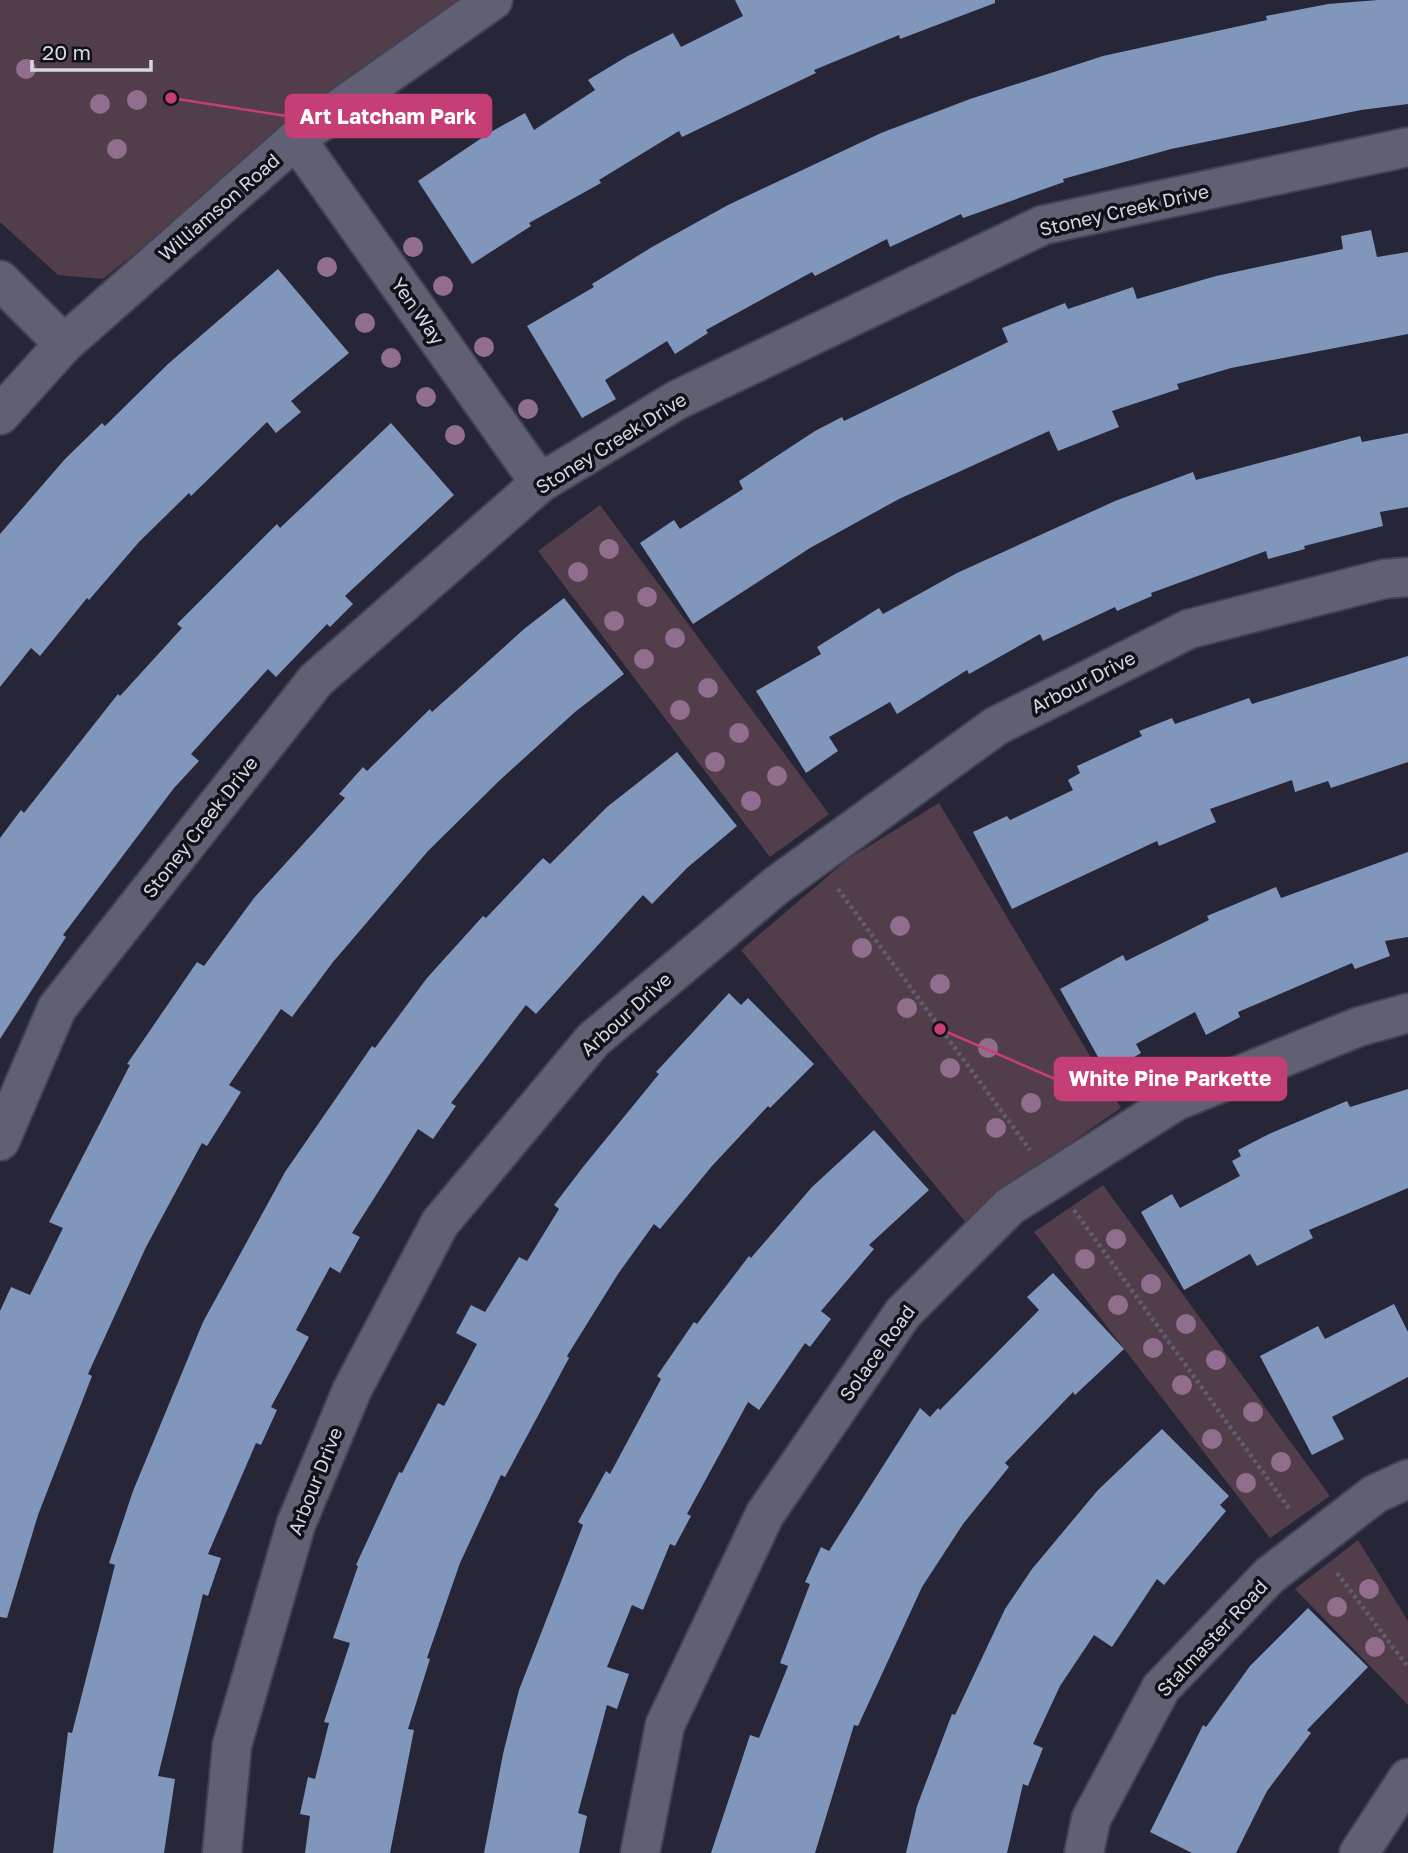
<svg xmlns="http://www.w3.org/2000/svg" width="1408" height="1853" font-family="'Golos Text',sans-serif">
<rect width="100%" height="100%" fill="#272538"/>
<g fill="#523d4b">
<path d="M 0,0 L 457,0 L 453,20 L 231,176 L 103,279 L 58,275 L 0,222 Z"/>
<path d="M 600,505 L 829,814 L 770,857 L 538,551 Z"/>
<path d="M 939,803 L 1121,1108 L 1040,1164 L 966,1223 L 741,950 L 848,859 Z"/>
<path d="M 1103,1185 L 1330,1496 L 1270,1538 L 1034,1232 Z"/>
<path d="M 1358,1540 L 1408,1621 L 1408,1705 L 1295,1589 Z"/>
</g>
<g fill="#8196bb">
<path d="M 735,0 L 995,0 L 995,3 L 900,39 L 899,35 L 814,70 L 816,73 L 682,137 L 679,131 L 599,180 L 601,183 L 529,223 L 531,226 L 472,264 L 418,181 L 489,133 L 525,113 L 534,130 L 595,90 L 588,80 L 626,57 L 673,33 L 681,47 L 743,16 Z"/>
<path d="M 1378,0 L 1408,0 L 1408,104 L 1361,110 L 1171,149 L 1063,179 L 1064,182 L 963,218 L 961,214 L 890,247 L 887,239 L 815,276 L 812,272 L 706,330 L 708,333 L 675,354 L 667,341 L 605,380 L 616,399 L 582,418 L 527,326 L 594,287 L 592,284 L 652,247 L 728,205 L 881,133 L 970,99 L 1103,56 L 1267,20 L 1266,16 L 1328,4 Z"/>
<path d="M 1371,230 L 1377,257 L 1408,252 L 1408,334 L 1231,368 L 1177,384 L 1179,389 L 1112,411 L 1119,427 L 1058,451 L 1049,431 L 899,499 L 810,548 L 693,624 L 640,543 L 674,520 L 680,529 L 743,489 L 739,481 L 815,431 L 842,417 L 844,421 L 1008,342 L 1002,328 L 1065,303 L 1068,309 L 1133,287 L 1137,299 L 1216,276 L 1343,249 L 1341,236 Z"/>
<path d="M 278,269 L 349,353 L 291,401 L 301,412 L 276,433 L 267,422 L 191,496 L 189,493 L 139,542 L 89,600 L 87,598 L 40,656 L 31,648 L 0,687 L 0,534 L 65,459 L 102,423 L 105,426 L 168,364 Z"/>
<path d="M 391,423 L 454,495 L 345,596 L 353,604 L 330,627 L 327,624 L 276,677 L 268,669 L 191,754 L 199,761 L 174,788 L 63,935 L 66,937 L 0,1039 L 0,838 L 21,810 L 24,813 L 118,694 L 120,696 L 182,628 L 177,624 L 277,524 L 280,528 Z"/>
<path d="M 1408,433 L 1408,507 L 1380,512 L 1383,526 L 1304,546 L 1305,549 L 1268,559 L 1266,551 L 1151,593 L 1152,596 L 1117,611 L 1115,607 L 1043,641 L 1040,634 L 969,674 L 967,670 L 897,714 L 890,702 L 829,737 L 838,751 L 806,773 L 756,691 L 821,654 L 817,647 L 879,608 L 883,614 L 957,573 L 1115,501 L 1193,472 L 1196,480 L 1360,436 L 1362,442 Z"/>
<path d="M 564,598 L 624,674 L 575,712 L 500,780 L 428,851 L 333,962 L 292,1017 L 281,1009 L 229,1085 L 241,1092 L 207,1146 L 202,1143 L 146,1247 L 88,1374 L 92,1376 L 38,1515 L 7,1618 L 0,1617 L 0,1311 L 11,1287 L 30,1295 L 63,1228 L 49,1222 L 130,1065 L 127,1064 L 197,962 L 204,966 L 254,898 L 345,798 L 339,794 L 363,767 L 367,771 L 430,709 L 432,712 L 524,629 Z"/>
<path d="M 1408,656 L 1408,762 L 1331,788 L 1328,781 L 1295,792 L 1292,780 L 1210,809 L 1216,822 L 1159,846 L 1157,841 L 1012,909 L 973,832 L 1007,816 L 1010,820 L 1073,790 L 1068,780 L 1080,773 L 1077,766 L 1142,736 L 1139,731 L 1172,718 L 1175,724 L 1249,698 L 1252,704 Z"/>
<path d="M 677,752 L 737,826 L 687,868 L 652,904 L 643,895 L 536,1014 L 526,1005 L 451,1103 L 456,1106 L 433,1139 L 418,1129 L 352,1233 L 360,1237 L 340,1273 L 330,1267 L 296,1330 L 309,1337 L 271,1407 L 277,1410 L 261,1445 L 256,1443 L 208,1554 L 221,1558 L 208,1596 L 203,1594 L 158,1776 L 175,1779 L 164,1853 L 53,1853 L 68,1732 L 72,1733 L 115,1565 L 109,1563 L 133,1491 L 203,1322 L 285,1172 L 372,1046 L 375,1048 L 427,978 L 483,916 L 486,918 L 543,858 L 550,864 L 607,807 Z"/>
<path d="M 1408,852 L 1408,937 L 1385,941 L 1390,956 L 1355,969 L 1352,963 L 1238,1012 L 1240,1017 L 1206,1035 L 1195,1012 L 1136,1044 L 1141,1053 L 1107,1073 L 1060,989 L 1123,955 L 1126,961 L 1209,920 L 1207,916 L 1276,887 L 1281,898 Z"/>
<path d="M 729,993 L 741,1005 L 748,998 L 814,1064 L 770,1108 L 768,1106 L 712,1166 L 660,1229 L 654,1224 L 618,1274 L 567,1356 L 569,1358 L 505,1477 L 501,1475 L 460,1563 L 427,1658 L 430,1659 L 408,1729 L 414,1730 L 390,1853 L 305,1853 L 310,1816 L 300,1814 L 308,1777 L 315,1779 L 329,1723 L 324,1722 L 350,1643 L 333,1638 L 358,1566 L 356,1565 L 399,1472 L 402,1473 L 438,1403 L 444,1406 L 477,1344 L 456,1333 L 471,1305 L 485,1312 L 519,1257 L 527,1261 L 559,1209 L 554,1205 L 583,1167 L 659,1074 L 656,1072 Z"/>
<path d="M 1408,1089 L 1408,1188 L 1309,1230 L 1313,1238 L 1257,1266 L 1250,1254 L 1184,1290 L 1141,1212 L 1172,1194 L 1180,1208 L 1240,1176 L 1232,1161 L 1241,1156 L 1238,1150 L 1269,1134 L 1347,1101 L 1350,1107 Z"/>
<path d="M 874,1130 L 929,1190 L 869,1245 L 874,1249 L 821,1311 L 831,1319 L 810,1347 L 805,1343 L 759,1410 L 748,1402 L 687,1514 L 691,1516 L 675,1546 L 670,1544 L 643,1610 L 632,1605 L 607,1667 L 629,1674 L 617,1709 L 607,1705 L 578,1813 L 587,1816 L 579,1853 L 484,1853 L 503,1754 L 519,1690 L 583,1525 L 578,1522 L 606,1471 L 610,1474 L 661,1379 L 657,1376 L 694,1322 L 697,1324 L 749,1256 L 751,1258 L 812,1187 Z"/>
<path d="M 1053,1273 L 1124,1349 L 1075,1395 L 1073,1392 L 1005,1463 L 1009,1467 L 963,1524 L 922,1587 L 858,1726 L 854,1725 L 815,1853 L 711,1853 L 750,1735 L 759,1738 L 788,1666 L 780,1663 L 810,1584 L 805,1582 L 821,1547 L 829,1551 L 920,1408 L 930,1417 L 938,1408 L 940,1410 L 1039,1310 L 1027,1297 Z"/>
<path d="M 1394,1304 L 1408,1332 L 1408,1377 L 1332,1417 L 1344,1439 L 1312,1455 L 1260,1356 L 1318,1326 L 1325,1339 Z"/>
<path d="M 1162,1429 L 1229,1496 L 1220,1505 L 1226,1511 L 1164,1585 L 1157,1579 L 1112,1647 L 1094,1635 L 1060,1686 L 1033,1744 L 1043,1748 L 1028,1786 L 1023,1784 L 1007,1853 L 906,1853 L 917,1806 L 952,1714 L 955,1715 L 1005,1609 L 1032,1569 L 1098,1490 Z"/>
<path d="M 1308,1608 L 1368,1667 L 1307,1730 L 1311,1733 L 1267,1791 L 1236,1853 L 1192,1853 L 1150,1832 L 1203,1725 L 1206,1727 L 1250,1666 Z"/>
</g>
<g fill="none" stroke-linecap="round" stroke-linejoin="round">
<g stroke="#434252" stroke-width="42">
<g id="minor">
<path d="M 296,139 L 540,483"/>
<path d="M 0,280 L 64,344"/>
<path d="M 0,1141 L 57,1008 L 316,680 L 540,483 L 677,400 L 1043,225 L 1408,147"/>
<path d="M 222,1853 L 232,1745 L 296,1524 L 352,1390 L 440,1223 L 593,1040 L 777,885 L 996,726 L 1189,629 L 1384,579 L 1408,577"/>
<path d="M 640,1853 L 665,1725 L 765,1514 L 903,1313 L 1010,1206 L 1176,1101 L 1358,1027 L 1408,1013"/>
<path d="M 1084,1853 L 1091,1819 L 1161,1688 L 1270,1575 L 1375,1494 L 1408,1479"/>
<path d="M 1359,1853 L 1408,1778"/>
</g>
</g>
<g stroke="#434252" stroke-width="42">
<path id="tertiary" d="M 0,415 L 64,344 L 296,139 L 493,0"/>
</g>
<g stroke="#5f5e6e" stroke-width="4.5" stroke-dasharray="3.5 3.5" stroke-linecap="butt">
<path d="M 838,889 L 1030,1150"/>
<path d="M 1074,1210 L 1290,1510"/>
<path d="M 1337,1573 L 1408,1667"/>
</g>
<use href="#minor" stroke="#605f74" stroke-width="38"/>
<use href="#tertiary" stroke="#605f74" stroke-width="38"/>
</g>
<g fill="#916e8e">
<circle cx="26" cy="69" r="10"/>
<circle cx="137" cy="100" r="10"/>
<circle cx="100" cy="104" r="10"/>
<circle cx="117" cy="149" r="10"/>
<circle cx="413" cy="247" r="10"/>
<circle cx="327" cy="267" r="10"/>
<circle cx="443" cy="286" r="10"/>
<circle cx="365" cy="323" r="10"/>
<circle cx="484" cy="347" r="10"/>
<circle cx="391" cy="358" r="10"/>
<circle cx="426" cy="397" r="10"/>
<circle cx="528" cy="409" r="10"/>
<circle cx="455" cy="435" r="10"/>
<circle cx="609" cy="549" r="10"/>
<circle cx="578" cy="572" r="10"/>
<circle cx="647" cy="597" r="10"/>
<circle cx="614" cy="621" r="10"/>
<circle cx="675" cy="638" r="10"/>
<circle cx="644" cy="659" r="10"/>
<circle cx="708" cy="688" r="10"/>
<circle cx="680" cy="710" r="10"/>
<circle cx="739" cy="733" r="10"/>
<circle cx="715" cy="762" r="10"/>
<circle cx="777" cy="776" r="10"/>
<circle cx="751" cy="801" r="10"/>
<circle cx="900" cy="926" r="10"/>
<circle cx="862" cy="948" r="10"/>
<circle cx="940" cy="984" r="10"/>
<circle cx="907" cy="1008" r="10"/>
<circle cx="988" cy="1048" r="10"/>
<circle cx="950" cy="1068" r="10"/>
<circle cx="1031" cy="1103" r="10"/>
<circle cx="996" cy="1128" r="10"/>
<circle cx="1116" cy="1239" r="10"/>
<circle cx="1085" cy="1259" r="10"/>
<circle cx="1151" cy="1284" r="10"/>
<circle cx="1118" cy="1305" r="10"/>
<circle cx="1186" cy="1324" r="10"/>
<circle cx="1153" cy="1348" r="10"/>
<circle cx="1216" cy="1360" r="10"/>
<circle cx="1182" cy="1385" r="10"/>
<circle cx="1253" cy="1412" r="10"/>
<circle cx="1212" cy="1439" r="10"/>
<circle cx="1281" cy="1462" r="10"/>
<circle cx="1246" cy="1483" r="10"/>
<circle cx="1369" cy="1589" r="10"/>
<circle cx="1337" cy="1607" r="10"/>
<circle cx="1375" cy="1647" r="10"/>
</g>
<g text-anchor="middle" stroke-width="7" stroke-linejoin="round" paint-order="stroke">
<g font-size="19" fill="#d6d6e2" stroke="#101018">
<text transform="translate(219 207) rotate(-41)" y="7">Williamson Road</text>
<text transform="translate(1124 210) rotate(-13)" y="7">Stoney Creek Drive</text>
<text transform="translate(418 311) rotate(55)" y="7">Yen Way</text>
<text transform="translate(611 443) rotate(-32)" y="7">Stoney Creek Drive</text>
<text transform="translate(1083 682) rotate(-27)" y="7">Arbour Drive</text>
<text transform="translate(200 827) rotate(-52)" y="7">Stoney Creek Drive</text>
<text transform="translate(626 1014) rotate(-42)" y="7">Arbour Drive</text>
<text transform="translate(877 1353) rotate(-54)" y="7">Solace Road</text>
<text transform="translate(315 1481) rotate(-68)" y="7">Arbour Drive</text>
<text transform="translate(1212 1638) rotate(-47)" y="7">Stalmaster Road</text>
</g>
</g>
<path fill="none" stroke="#c63e76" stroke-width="2.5" d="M171 98L286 116M940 1029L1055 1079"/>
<g fill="#c63e76" stroke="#101018" stroke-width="2.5">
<circle cx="171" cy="98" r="7"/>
<circle cx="940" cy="1029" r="7"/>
</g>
<g fill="#c63e76" stroke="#c63e76" stroke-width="2.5">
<rect x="286" y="95" width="205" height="42" rx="7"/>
<rect x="1055" y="1058" width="231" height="42" rx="7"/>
</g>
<g font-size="21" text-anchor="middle" font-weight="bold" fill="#fff">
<text x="388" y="124">Art Latcham Park</text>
<text x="1170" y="1086">White Pine Parkette</text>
</g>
<path d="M32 60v10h119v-10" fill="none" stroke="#d6d6e2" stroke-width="3.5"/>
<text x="42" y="60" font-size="21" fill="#d6d6e2" stroke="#101018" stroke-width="5" paint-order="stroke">20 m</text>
</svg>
